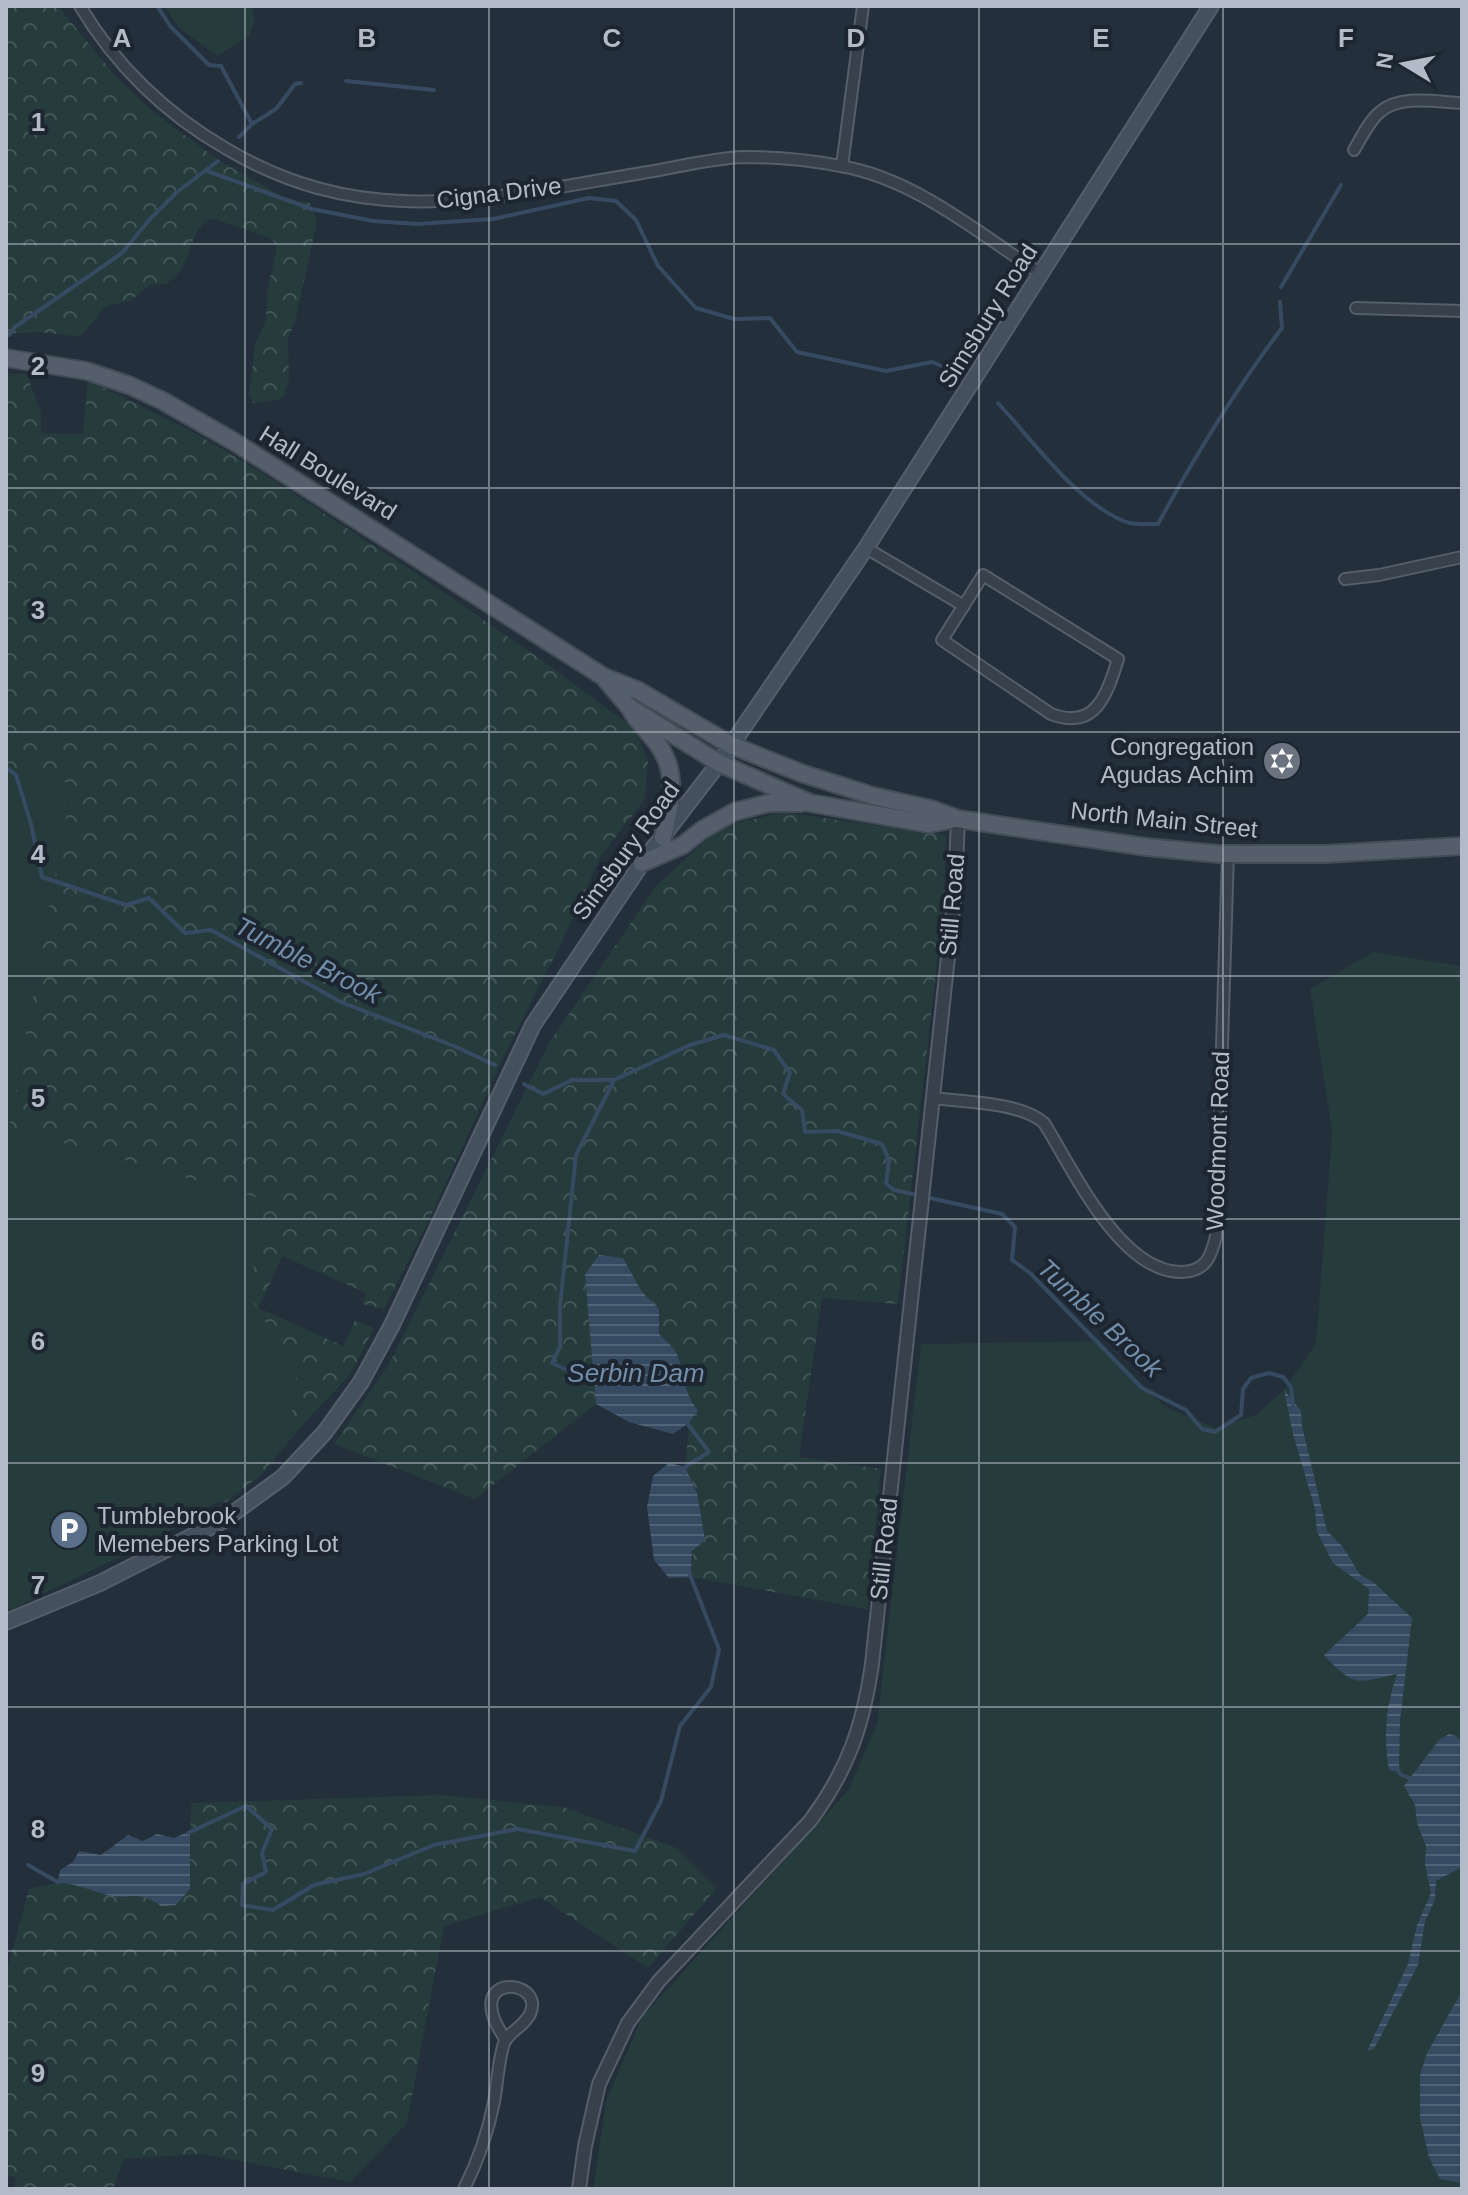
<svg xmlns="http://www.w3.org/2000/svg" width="1468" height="2195" font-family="Arial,sans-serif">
<defs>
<pattern id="forest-crowns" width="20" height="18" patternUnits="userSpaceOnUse" patternTransform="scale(2)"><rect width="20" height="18" fill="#253b3c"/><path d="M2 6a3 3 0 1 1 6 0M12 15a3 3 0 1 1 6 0" fill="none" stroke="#425557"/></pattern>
<pattern id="water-rules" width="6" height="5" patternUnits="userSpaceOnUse" patternTransform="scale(2)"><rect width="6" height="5" fill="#364b62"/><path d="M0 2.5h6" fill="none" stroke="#516377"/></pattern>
</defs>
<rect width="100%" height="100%" fill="#232f3b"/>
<g fill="#253b3c">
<path d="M 164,6 L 252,6 L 255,17 L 250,35 L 217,56 L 178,27 Z"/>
<path d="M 6,774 L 72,782 L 9,1128 L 262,1199 L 251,1296 L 296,1375 L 292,1413 L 254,1471 L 215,1503 L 157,1539 L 6,1612 Z"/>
<path d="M 1373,952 L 1462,966 L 1462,2189 L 593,2189 L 606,2101 L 642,2017 L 849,1789 L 877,1723 L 921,1344 L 1099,1341 L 1164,1406 L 1215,1428 L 1256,1415 L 1284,1390 L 1316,1343 L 1332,1132 L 1310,989 Z"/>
</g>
<g fill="url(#forest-crowns)">
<path d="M 6,6 L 58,6 L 118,79 L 156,114 L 220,161 L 285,198 L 310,203 L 316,219 L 316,227 L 295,322 L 288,338 L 289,380 L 284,396 L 277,400 L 253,403 L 249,395 L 255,344 L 266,320 L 267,293 L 277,246 L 272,239 L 217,220 L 209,219 C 190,235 194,244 184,265 C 181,272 172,279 166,284 L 150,285 L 130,301 L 106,306 L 80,337 L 40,332 L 6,334 Z"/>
<path d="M 6,374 L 27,374 L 41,413 L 41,433 L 83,434 L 88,380 L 193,432 L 243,461 L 410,569 L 543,661 L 636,730 L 648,762 L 645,799 L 601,856 L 560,946 L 505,1054 L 428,1222 L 384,1309 L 362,1304 L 366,1293 L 282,1256 L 259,1308 L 343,1346 L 355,1320 L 374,1328 L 351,1374 L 306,1421 L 261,1475 L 226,1502 L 215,1503 L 254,1471 L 292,1413 L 296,1375 L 250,1296 L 262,1199 L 9,1128 L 72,783 L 6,774 Z"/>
<path d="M 781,812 L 946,835 L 944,901 L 898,1304 L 822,1298 L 799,1457 L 881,1469 L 867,1609 L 691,1577 L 697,1493 L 685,1467 L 689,1423 L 698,1410 C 683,1393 685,1374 677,1354 C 674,1347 665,1340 659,1334 L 659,1309 L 642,1292 L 623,1258 L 593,1356 L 596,1404 L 475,1499 L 334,1444 L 389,1364 L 549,1043 L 656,886 L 719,828 Z"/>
<path d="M 441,1795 L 563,1807 L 677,1848 L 717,1888 L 648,1968 L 540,1897 L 444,1926 L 407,2123 L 350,2182 L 203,2154 L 124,2159 L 113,2189 L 14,2189 L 16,2177 L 6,2176 L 6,1974 L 29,1889 C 49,1884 65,1880 84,1886 C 92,1889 100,1893 108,1895 C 130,1900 136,1887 161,1906 L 190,1889 L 191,1803 Z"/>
</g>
<g fill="url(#water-rules)">
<path d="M 599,1255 L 623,1258 L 642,1292 L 659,1309 L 659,1334 C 665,1340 674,1347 677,1354 C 685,1374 683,1393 698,1410 L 689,1423 L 673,1434 L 629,1422 L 596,1404 L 585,1274 Z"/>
<path d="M 1284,1390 L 1301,1411 L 1302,1426 L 1327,1531 L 1343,1547 L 1360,1575 L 1372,1581 L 1412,1618 L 1400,1721 L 1399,1772 L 1389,1770 C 1383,1737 1386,1705 1397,1674 C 1356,1683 1355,1688 1324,1655 L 1368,1614 L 1369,1589 L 1333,1563 L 1317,1532 L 1315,1509 L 1293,1434 Z"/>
<path d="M 669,1463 L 685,1467 L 697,1493 L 705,1540 L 692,1551 L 691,1577 L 669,1578 L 654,1560 L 647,1507 L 653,1476 Z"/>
<path d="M 1449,1734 L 1456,1736 L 1462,1743 L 1462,1867 L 1436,1881 L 1435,1900 L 1425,1921 L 1418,1965 L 1374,2049 L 1367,2051 L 1408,1964 L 1417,1925 L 1431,1893 L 1425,1864 L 1426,1846 L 1417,1823 L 1415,1805 L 1404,1786 L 1439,1740 Z"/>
<path d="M 190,1831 L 190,1889 L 176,1905 L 161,1906 C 137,1888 129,1901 107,1895 C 90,1890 76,1884 58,1882 L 60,1870 L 73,1862 L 79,1851 L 101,1855 L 128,1835 L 143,1841 L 157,1834 L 174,1838 Z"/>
<path d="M 1462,1991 L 1462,2183 L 1440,2179 L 1429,2158 L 1420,2118 L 1420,2075 L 1427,2053 Z"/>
</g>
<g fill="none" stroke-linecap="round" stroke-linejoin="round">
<g stroke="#364b62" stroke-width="4">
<path d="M 157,6 L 171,27 L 209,65 L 221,66 L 252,124"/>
<path d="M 346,81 L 434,90"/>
<path d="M 239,137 L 252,124 L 276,109 L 295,84 L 301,83"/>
<path d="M 207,171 L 312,209 L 373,221 L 417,224 L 493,219 L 589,198 L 616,201 L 636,220 L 658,266 L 696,308 L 734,319 L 770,318 L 797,352 L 886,371 L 932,362 L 944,367"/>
<path d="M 1281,287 L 1341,185"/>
<path d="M 9,335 L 15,327 L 122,253 L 150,219 L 177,192 L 218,161"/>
<path d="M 998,403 C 1033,441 1077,503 1126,522 C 1136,525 1148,524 1158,524 C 1195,456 1235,390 1282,328 L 1280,302"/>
<path d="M 6,768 L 16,775 L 31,824 L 42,877 L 126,905 L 149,898 L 185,933 L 211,930 L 341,1002 L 454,1046 L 495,1065"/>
<path d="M 524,1084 L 543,1094 L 572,1080 L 614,1080 L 690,1045 L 724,1035 L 774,1050 L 790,1073 L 783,1094 L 802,1110 L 805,1132 L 837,1131 L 882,1144 L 889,1160 L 886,1184 L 894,1190 L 1002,1214 L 1015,1227 L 1012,1260 L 1030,1273 L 1142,1388 L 1186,1410 L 1202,1429 L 1215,1432 L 1241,1415 L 1243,1389 L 1251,1378 L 1269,1373 L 1283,1377 L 1291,1387 L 1293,1406"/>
<path d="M 595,1383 L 552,1363 L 560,1347 L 560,1306 L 576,1155 L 614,1080"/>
<path d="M 684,1473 L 685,1467 L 709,1452 L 687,1423"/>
<path d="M 1397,1768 L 1400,1774 L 1411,1779"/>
<path d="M 188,1833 L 246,1806 L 272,1829 L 262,1853 L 266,1872 L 243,1884 L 242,1905 L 273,1910 L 314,1885 L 364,1874 L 434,1845 L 518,1829 L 635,1851 L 661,1801 L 680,1726 L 711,1687 L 719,1649 L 690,1575"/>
<path d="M 28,1865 L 58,1882 L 63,1881"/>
</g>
<g stroke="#555e69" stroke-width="14">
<g id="minor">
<path d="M 80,6 C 115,65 166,114 225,148 C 366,232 491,198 642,173 C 675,168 711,158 744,157 C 775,157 809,160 840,166 C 914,178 980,234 1041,274"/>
<path d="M 1354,150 C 1361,138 1369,121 1380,112 C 1400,94 1437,102 1462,103"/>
<path d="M 842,166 L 863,6"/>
<path d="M 1356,308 L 1462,311"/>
<path d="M 866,548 L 964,606"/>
<path d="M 983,575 L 1118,659 C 1107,694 1096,731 1051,714 L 942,640 Z"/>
<path d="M 1345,579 L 1379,575 L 1462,557"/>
<path d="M 933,1098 C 964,1102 1020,1102 1044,1123 C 1073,1169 1120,1273 1182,1272 C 1206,1271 1211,1257 1216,1236 L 1228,854"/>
<path d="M 464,2189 C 478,2161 488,2132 494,2102 C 497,2087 499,2053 505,2041 C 511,2031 524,2026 530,2014 C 547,1977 457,1971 506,2040"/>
</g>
</g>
<g stroke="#555e69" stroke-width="16">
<path id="tertiary" d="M 579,2189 L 585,2146 L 599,2084 L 628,2023 L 659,1981 L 810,1821 C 848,1770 863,1726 872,1664 L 955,892 L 958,819"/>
</g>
<g stroke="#555e69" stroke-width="18">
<path id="secondary" d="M 6,1622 L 100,1583 L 224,1520 L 283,1477 L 325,1432 L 361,1382 L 392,1325 L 533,1025 L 642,863 L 719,763 L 866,548 L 1211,6"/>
</g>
<g stroke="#434c57" stroke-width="20">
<g id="primary">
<path d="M 6,358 L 87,371 L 131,386 L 163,401 L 233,441 L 604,677 L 637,690 L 731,745 L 801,773 L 873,796 L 931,809 L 958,819 L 1146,847 L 1219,854 L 1326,854 L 1462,846"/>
<path d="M 606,680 L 629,707 L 719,763 L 810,803 L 929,824 L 956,819"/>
<path d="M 632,712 C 640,725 651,734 659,746 C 679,775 670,805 663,837"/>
<path d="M 642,863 L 683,845 L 702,830 L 734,812 L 769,803 L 802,803"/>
</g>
</g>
<use href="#minor" stroke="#37404b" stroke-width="10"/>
<use href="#tertiary" stroke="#37404b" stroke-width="12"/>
<use href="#secondary" stroke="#45505e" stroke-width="14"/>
<use href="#primary" stroke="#545f6b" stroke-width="16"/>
</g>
<path fill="none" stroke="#b2bbc7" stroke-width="2" stroke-opacity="0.55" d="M 245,6 L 245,2189M 489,6 L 489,2189M 734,6 L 734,2189M 979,6 L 979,2189M 1223,6 L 1223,2189M 6,244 L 1462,244M 6,488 L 1462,488M 6,732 L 1462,732M 6,976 L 1462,976M 6,1219 L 1462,1219M 6,1463 L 1462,1463M 6,1707 L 1462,1707M 6,1951 L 1462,1951"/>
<defs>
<g id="synagogue-disc" transform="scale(2)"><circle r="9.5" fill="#6b7280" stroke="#1c2530"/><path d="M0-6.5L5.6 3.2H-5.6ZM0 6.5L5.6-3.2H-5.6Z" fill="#fff"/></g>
<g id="parking-disc" transform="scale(2)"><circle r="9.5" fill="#5c6f8a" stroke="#1c2530"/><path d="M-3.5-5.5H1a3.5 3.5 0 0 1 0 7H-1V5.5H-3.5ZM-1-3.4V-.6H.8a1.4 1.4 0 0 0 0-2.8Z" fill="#fff"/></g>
</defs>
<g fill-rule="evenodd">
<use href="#synagogue-disc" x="1282" y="761"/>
<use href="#parking-disc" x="69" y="1530"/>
</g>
<g text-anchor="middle" stroke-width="8" stroke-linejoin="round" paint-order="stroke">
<g font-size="24" fill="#b2bbc7" stroke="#1c2530">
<text transform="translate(499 193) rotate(-7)" y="8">Cigna Drive</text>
<text transform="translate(988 316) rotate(-58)" y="8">Simsbury Road</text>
<text transform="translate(328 473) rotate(32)" y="8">Hall Boulevard</text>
<text transform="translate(1164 820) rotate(6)" y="8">North Main Street</text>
<text transform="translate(626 851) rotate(-54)" y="8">Simsbury Road</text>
<text transform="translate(952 905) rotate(-85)" y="8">Still Road</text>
<text transform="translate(1218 1141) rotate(-88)" y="8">Woodmont Road</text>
<text transform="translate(884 1549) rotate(-84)" y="8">Still Road</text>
</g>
<g font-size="24" fill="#b2bbc7" stroke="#1c2530" text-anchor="end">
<text x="1254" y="755">Congregation<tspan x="1254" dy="28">Agudas Achim</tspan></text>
<text x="97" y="1524" text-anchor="start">Tumblebrook<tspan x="97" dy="28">Memebers Parking Lot</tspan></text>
</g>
<g font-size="26" font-style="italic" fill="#728eaa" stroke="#1c2530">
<text transform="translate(308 960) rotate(27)" y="9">Tumble Brook</text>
<text transform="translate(1100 1318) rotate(43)" y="9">Tumble Brook</text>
<text x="636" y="1382">Serbin Dam</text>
</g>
</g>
<g font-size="26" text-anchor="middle" font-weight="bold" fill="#b2bbc7" stroke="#1c2530" stroke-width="8" stroke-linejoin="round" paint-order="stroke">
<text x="122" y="47">A</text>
<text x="367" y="47">B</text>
<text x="612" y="47">C</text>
<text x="856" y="47">D</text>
<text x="1101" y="47">E</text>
<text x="1346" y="47">F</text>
<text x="38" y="131">1</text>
<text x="38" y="375">2</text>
<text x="38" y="619">3</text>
<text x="38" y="863">4</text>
<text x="38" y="1107">5</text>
<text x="38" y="1350">6</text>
<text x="38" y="1594">7</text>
<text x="38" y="1838">8</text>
<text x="38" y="2082">9</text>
</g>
<rect width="1468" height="2195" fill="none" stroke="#b2bbc7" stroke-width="16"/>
<g transform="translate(1404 64) rotate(280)" stroke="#1c2530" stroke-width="6" paint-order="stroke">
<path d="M0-6L14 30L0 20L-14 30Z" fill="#b2bbc7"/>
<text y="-12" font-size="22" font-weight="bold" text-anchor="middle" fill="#b2bbc7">N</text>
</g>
</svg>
